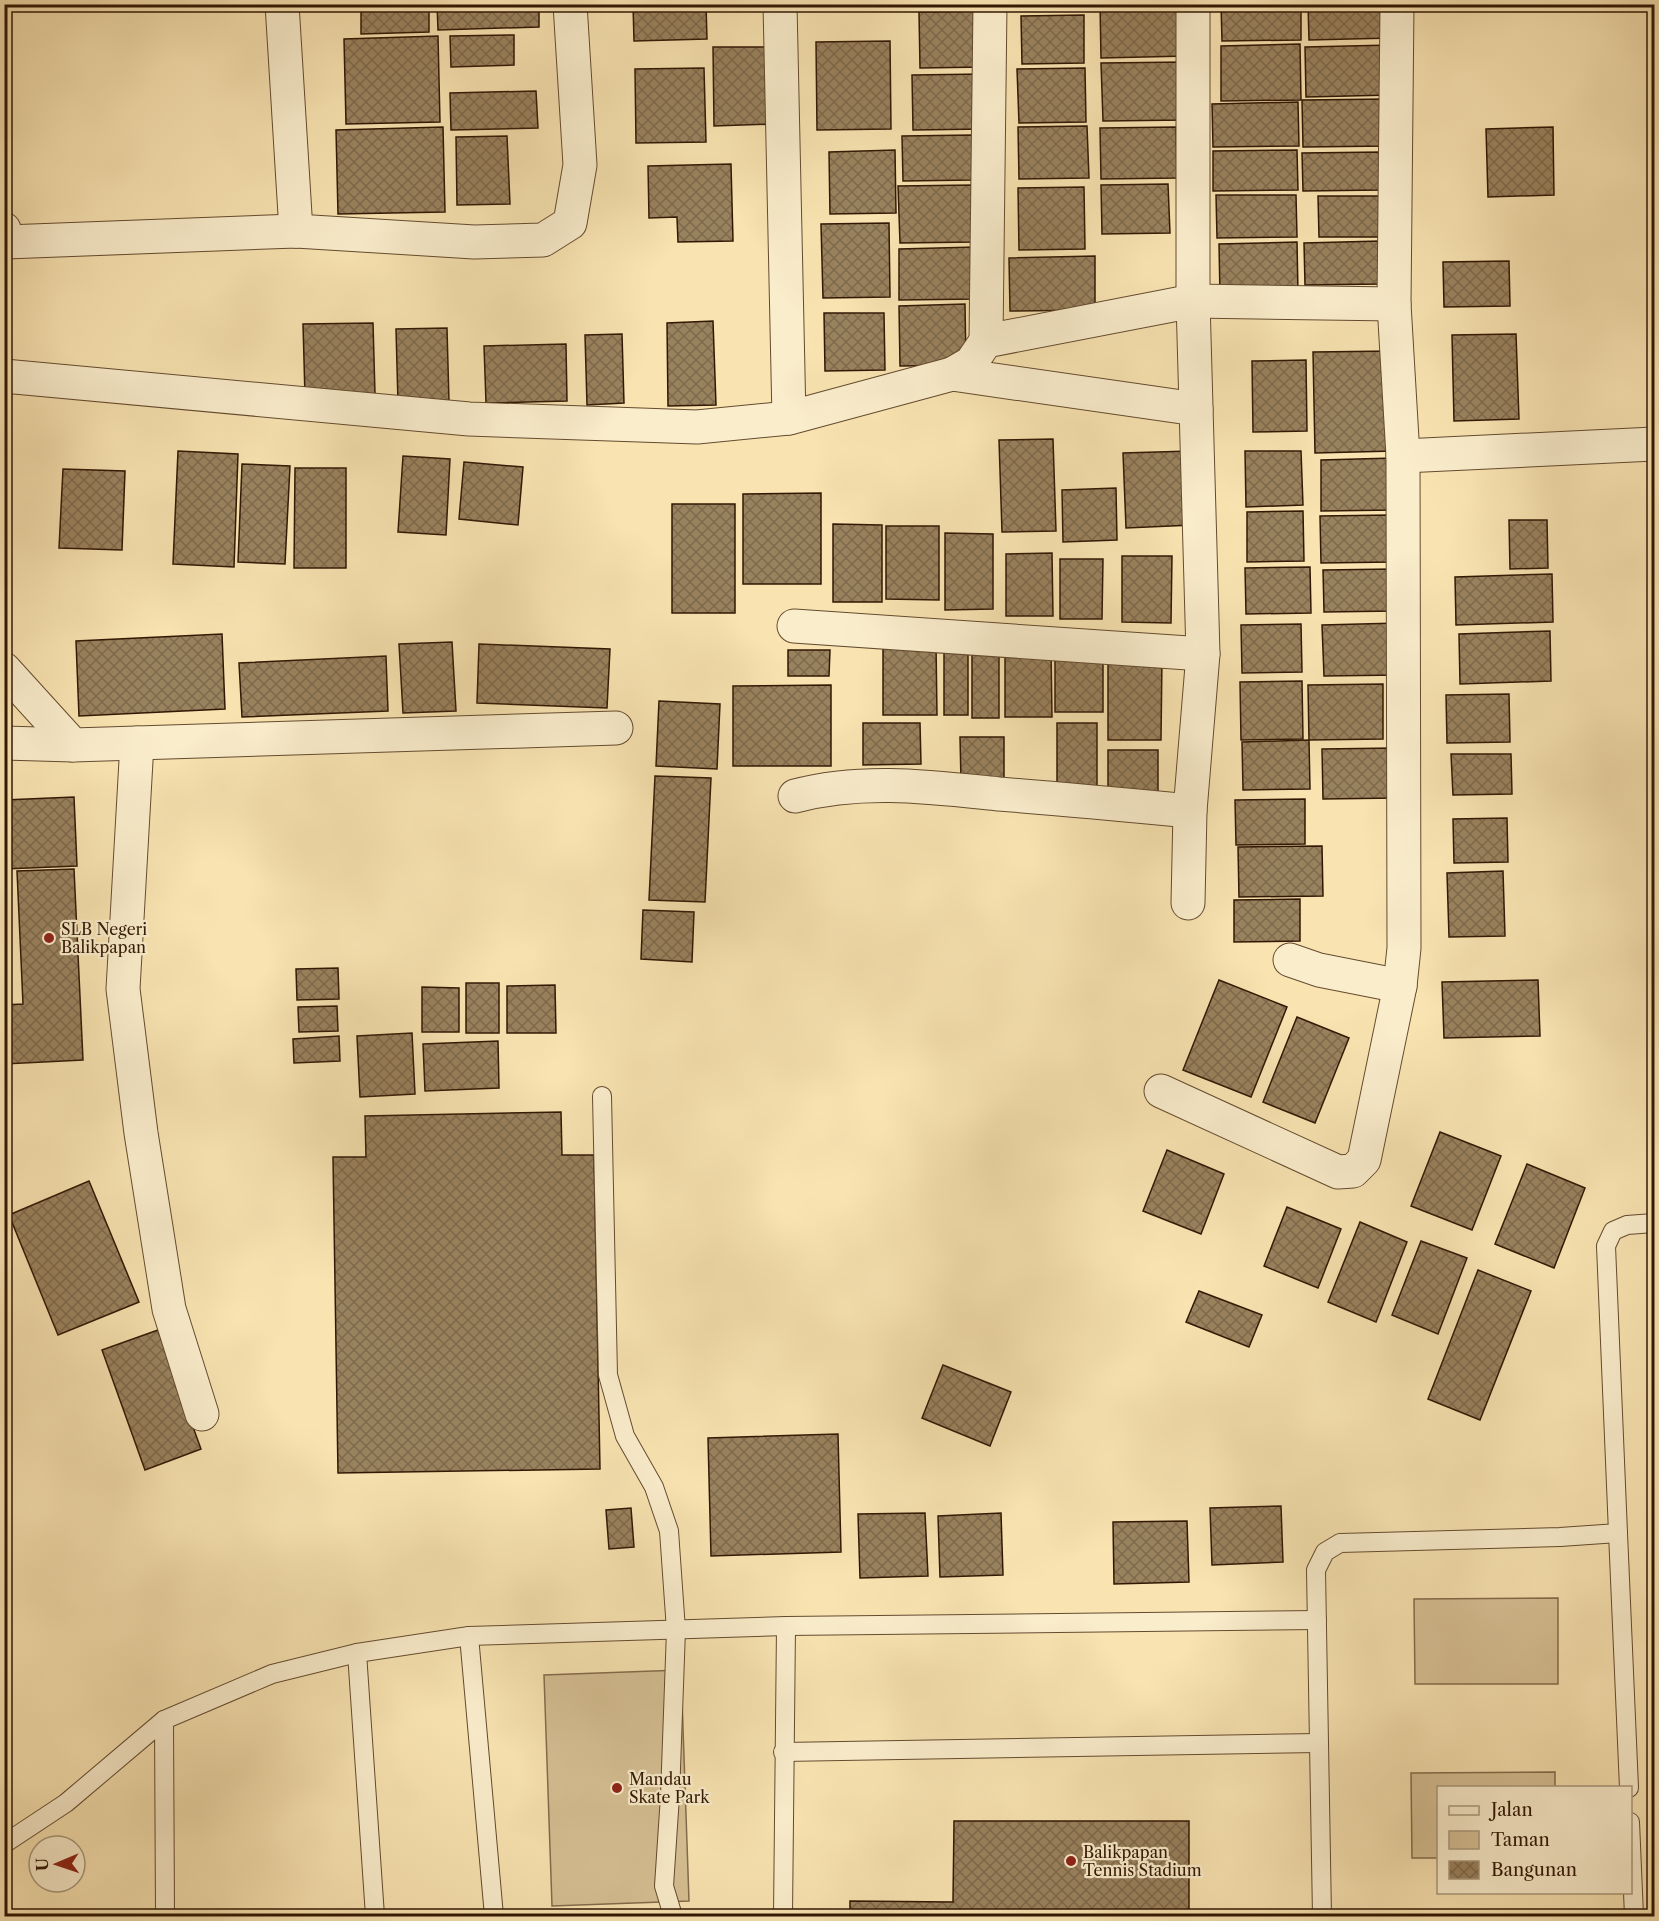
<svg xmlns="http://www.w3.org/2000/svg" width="1659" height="1921" font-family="'Libre Caslon Text',serif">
<defs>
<pattern id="building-cross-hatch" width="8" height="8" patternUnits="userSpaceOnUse" patternTransform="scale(1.5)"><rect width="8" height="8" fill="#99825e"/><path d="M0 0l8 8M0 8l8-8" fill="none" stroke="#7d694b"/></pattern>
</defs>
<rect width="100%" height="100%" fill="#f8e3b1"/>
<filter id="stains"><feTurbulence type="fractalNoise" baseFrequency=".00333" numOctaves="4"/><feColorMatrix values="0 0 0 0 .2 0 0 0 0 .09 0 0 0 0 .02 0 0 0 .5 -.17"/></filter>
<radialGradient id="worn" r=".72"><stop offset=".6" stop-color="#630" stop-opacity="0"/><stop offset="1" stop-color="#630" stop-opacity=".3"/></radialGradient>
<g fill="#d6c094" stroke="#846c4c" stroke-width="1.5">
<path d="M 1558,1598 L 1558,1684 L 1415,1684 L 1414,1599 Z"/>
<path d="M 681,1670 L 689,1901 L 552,1906 L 544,1675 Z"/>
<path d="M 1555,1772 L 1555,1787 L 1438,1788 L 1438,1858 L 1412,1858 L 1411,1773 Z"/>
</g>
<g fill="url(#building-cross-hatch)" stroke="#321804" stroke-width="1.5">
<path d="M 361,4 L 429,4 L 429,32 L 361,34 Z"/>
<path d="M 437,4 L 539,4 L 539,27 L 438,30 Z"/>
<path d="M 633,4 L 706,4 L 707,39 L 634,41 Z"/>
<path d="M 1019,4 L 1091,4 L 1091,7 L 1019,8 Z"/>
<path d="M 1100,4 L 1186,4 L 1187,56 L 1101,58 Z"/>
<path d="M 1221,4 L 1301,4 L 1301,40 L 1222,41 Z"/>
<path d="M 1308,4 L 1391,4 L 1392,38 L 1309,40 Z"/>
<path d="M 1456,4 L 1511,4 L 1511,7 L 1456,8 Z"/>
<path d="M 983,11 L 984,67 L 920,68 L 919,12 Z"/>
<path d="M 1084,15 L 1084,63 L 1022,64 L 1021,16 Z"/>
<path d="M 514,35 L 514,65 L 451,67 L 450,36 Z"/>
<path d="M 438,36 L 440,122 L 346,124 L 344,39 Z"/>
<path d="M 890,41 L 891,129 L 817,130 L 816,42 Z"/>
<path d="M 1300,44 L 1301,100 L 1221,101 L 1221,46 Z"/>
<path d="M 1391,45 L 1391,95 L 1306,97 L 1305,47 Z"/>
<path d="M 713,47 L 772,47 L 774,124 L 714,126 Z"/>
<path d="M 1185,62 L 1186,120 L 1103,121 L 1101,63 Z"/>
<path d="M 704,68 L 706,142 L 636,143 L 635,69 Z"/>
<path d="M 1085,68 L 1086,122 L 1019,123 L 1017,69 Z"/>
<path d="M 983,74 L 984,129 L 913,130 L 912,75 Z"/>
<path d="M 536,91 L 538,128 L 451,130 L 450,93 Z"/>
<path d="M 1388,99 L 1388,146 L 1303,147 L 1302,100 Z"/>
<path d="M 1298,102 L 1299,146 L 1213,147 L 1212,104 Z"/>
<path d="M 1087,126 L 1089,178 L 1019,179 L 1018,127 Z"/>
<path d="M 443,127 L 445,212 L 338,214 L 336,130 Z"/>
<path d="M 1176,127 L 1177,178 L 1101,179 L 1100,128 Z"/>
<path d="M 1553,127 L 1554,195 L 1488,197 L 1486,129 Z"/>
<path d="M 972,135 L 973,180 L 903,181 L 902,136 Z"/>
<path d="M 507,136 L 510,204 L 457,205 L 456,137 Z"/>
<path d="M 895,150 L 896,213 L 830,214 L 829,152 Z"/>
<path d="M 1297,150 L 1298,190 L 1213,191 L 1213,151 Z"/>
<path d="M 1382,152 L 1382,190 L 1303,191 L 1302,153 Z"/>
<path d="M 731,164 L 733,241 L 678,242 L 677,217 L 649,218 L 648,166 Z"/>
<path d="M 1168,184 L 1170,233 L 1102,234 L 1101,185 Z"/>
<path d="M 974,185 L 975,242 L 900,243 L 898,186 Z"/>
<path d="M 1084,187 L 1085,249 L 1019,250 L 1018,188 Z"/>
<path d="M 1216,195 L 1296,195 L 1297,237 L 1217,238 Z"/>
<path d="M 1318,196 L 1381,196 L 1382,237 L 1319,237 Z"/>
<path d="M 889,223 L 890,297 L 823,298 L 821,224 Z"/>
<path d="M 1380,241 L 1381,284 L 1305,285 L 1304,243 Z"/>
<path d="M 1297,242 L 1298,294 L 1220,295 L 1219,244 Z"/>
<path d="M 976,247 L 977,299 L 899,300 L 899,249 Z"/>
<path d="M 1095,256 L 1095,310 L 1010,311 L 1009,258 Z"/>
<path d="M 1509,261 L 1510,306 L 1444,307 L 1443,262 Z"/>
<path d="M 965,304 L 966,365 L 900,366 L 899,306 Z"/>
<path d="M 824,313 L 884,313 L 885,370 L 825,371 Z"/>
<path d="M 713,321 L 716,405 L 668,406 L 667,323 Z"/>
<path d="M 373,323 L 375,394 L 305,396 L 303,324 Z"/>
<path d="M 447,328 L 449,402 L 398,403 L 396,329 Z"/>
<path d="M 622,334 L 624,403 L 587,405 L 585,335 Z"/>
<path d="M 1516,334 L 1519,419 L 1454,421 L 1452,335 Z"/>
<path d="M 566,344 L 567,401 L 486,403 L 484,346 Z"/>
<path d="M 1393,351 L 1394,451 L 1315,453 L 1313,352 Z"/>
<path d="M 1306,360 L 1307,431 L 1253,432 L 1252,361 Z"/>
<path d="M 1053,439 L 1056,531 L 1002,532 L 999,440 Z"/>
<path d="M 178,451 L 238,454 L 234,567 L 173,564 Z"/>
<path d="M 1191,451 L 1193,525 L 1126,528 L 1123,453 Z"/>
<path d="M 1245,451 L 1301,451 L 1303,505 L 1246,507 Z"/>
<path d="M 403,456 L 450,459 L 446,535 L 398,532 Z"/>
<path d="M 1394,458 L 1395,510 L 1321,511 L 1321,460 Z"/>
<path d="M 464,462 L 523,467 L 518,525 L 459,519 Z"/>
<path d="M 242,464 L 290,466 L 285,564 L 238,562 Z"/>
<path d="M 295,468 L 346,468 L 346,568 L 294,568 Z"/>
<path d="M 63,469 L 125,471 L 122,550 L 59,548 Z"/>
<path d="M 1116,488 L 1117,540 L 1063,542 L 1062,490 Z"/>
<path d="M 821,493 L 821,584 L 743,584 L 743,494 Z"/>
<rect x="672" y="504" width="63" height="109"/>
<path d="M 1303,511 L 1304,561 L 1247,562 L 1247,512 Z"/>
<path d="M 1392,515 L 1392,562 L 1321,563 L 1320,516 Z"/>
<path d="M 1509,520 L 1547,520 L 1548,568 L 1510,569 Z"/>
<path d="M 833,524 L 882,525 L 882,602 L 833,602 Z"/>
<path d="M 886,526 L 939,526 L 939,600 L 886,599 Z"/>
<path d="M 945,533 L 993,534 L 993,609 L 945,610 Z"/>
<path d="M 1052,553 L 1053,616 L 1006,616 L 1006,554 Z"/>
<path d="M 1122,556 L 1172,556 L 1171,623 L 1122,622 Z"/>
<path d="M 1060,559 L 1103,559 L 1102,619 L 1060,619 Z"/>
<path d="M 1310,567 L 1311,613 L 1246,614 L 1245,568 Z"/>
<path d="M 1394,569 L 1395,611 L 1324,612 L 1323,570 Z"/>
<path d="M 1552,574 L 1553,622 L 1456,625 L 1455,577 Z"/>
<path d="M 1399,623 L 1399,675 L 1324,676 L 1322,625 Z"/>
<path d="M 1301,624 L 1302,672 L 1242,673 L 1241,625 Z"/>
<path d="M 1550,631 L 1551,681 L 1460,684 L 1459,634 Z"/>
<path d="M 222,634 L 225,709 L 79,716 L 76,641 Z"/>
<path d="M 452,642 L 456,711 L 403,713 L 399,644 Z"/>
<path d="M 479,644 L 610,649 L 607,708 L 477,703 Z"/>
<path d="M 883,644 L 936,644 L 937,715 L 883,715 Z"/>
<path d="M 968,645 L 968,715 L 944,715 L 944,646 Z"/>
<rect x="972" y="649" width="27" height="69"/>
<path d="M 1005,649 L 1051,650 L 1052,717 L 1005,717 Z"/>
<path d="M 788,650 L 830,650 L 829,676 L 788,676 Z"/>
<path d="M 1055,655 L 1103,656 L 1103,712 L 1055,712 Z"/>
<path d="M 386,656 L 388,711 L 242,717 L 239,663 Z"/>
<path d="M 1108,658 L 1162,658 L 1161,740 L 1108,740 Z"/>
<path d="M 1302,681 L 1303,739 L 1241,740 L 1240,682 Z"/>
<path d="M 1383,684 L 1383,739 L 1309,740 L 1308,685 Z"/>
<path d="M 831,685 L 831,766 L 733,766 L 733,686 Z"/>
<path d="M 1509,694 L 1510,742 L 1447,743 L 1446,695 Z"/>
<path d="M 659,701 L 720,704 L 717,769 L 656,766 Z"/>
<path d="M 863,723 L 920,723 L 921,764 L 863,765 Z"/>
<rect x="1057" y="723" width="40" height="63"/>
<path d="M 960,737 L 1004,737 L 1004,781 L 961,781 Z"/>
<path d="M 1309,740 L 1310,789 L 1243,790 L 1242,742 Z"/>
<path d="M 1395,748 L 1397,798 L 1323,799 L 1322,749 Z"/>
<path d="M 1108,750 L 1158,750 L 1158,801 L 1108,800 Z"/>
<path d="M 1451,754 L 1511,754 L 1512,794 L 1453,795 Z"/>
<path d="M 655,776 L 711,778 L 705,902 L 649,900 Z"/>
<path d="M 74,797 L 77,866 L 4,869 L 4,800 Z"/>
<path d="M 1305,799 L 1305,844 L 1236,845 L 1235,800 Z"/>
<path d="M 1507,818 L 1508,862 L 1454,863 L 1453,819 Z"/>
<path d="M 1322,846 L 1323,896 L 1239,897 L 1238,847 Z"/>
<path d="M 74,869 L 83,1060 L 4,1064 L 4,1005 L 23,1004 L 17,871 Z"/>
<path d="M 1503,871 L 1505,936 L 1449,937 L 1447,873 Z"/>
<path d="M 1300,899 L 1300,941 L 1234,942 L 1234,900 Z"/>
<path d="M 643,910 L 694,912 L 692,962 L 641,959 Z"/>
<path d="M 338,968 L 339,999 L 297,1000 L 296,969 Z"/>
<path d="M 1219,980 L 1287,1007 L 1251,1097 L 1183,1070 Z"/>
<path d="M 1538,980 L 1540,1036 L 1444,1038 L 1442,982 Z"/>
<rect x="466" y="983" width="33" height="50"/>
<path d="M 555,985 L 556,1033 L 507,1033 L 507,986 Z"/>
<path d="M 422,987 L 459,988 L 459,1032 L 422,1032 Z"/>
<path d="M 337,1006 L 338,1031 L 299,1032 L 298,1007 Z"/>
<path d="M 1297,1017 L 1349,1038 L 1315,1123 L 1263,1102 Z"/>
<path d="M 412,1033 L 415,1094 L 360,1097 L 357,1036 Z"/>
<path d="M 339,1036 L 340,1061 L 294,1063 L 293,1039 Z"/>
<path d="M 498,1041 L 499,1088 L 425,1091 L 423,1044 Z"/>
<path d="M 561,1112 L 562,1155 L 594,1155 L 600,1469 L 338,1473 L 333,1157 L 366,1157 L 365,1116 Z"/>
<path d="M 1440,1132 L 1501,1156 L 1472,1230 L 1411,1206 Z"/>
<path d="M 1167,1150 L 1224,1174 L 1201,1234 L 1143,1211 Z"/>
<path d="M 1527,1164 L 1585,1188 L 1554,1268 L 1495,1244 Z"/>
<path d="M 89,1181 L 139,1302 L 58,1335 L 9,1215 Z"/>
<path d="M 1287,1207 L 1341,1229 L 1318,1288 L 1264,1266 Z"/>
<path d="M 1360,1222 L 1407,1242 L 1376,1322 L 1328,1302 Z"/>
<path d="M 1421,1241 L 1467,1258 L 1438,1334 L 1392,1315 Z"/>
<path d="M 1478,1270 L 1531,1291 L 1480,1420 L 1428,1399 Z"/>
<path d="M 1199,1291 L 1262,1315 L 1249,1347 L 1186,1322 Z"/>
<path d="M 158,1330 L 201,1449 L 145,1470 L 102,1350 Z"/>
<path d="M 943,1365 L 1011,1392 L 990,1446 L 922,1418 Z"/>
<path d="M 838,1434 L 841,1552 L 711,1556 L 708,1438 Z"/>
<path d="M 1281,1506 L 1283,1562 L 1212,1565 L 1210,1508 Z"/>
<path d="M 631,1508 L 634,1547 L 609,1549 L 606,1510 Z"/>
<path d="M 925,1513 L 928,1576 L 860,1578 L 858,1514 Z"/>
<path d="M 1001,1513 L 1003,1575 L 940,1577 L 938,1516 Z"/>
<path d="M 1187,1521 L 1189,1582 L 1114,1584 L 1113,1522 Z"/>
<path d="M 954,1821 L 1189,1821 L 1189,1910 L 1283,1910 L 1283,1916 L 850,1916 L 850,1901 L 953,1902 Z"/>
</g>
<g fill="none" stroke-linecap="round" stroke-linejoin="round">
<g stroke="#644b2f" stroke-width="20">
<g id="service">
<path d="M 602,1096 L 608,1375 L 625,1436 L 654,1487 L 669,1531 L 676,1630 L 670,1796 L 664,1886 L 673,1916"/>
<path d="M 1618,1533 L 1629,1788"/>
<path d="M 469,1636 L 494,1916"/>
<path d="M 357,1653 L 375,1916"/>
<path d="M 164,1720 L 165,1916"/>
<path d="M 783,1752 L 1318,1743"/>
<path d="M 1630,1822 L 1634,1916"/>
<path d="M 4,1844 L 66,1803 L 164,1720 L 272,1674 L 357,1653 L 469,1636 L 786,1626 L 1317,1620"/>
<path d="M 783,1916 L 786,1626"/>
<path d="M 1322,1916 L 1316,1570 L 1325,1552 L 1340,1543 L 1560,1537 L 1618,1533 L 1606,1246 L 1613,1231 L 1627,1225 L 1654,1223"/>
</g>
</g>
<g stroke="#644b2f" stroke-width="35">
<g id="minor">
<path d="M 282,4 L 296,231"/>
<path d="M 780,4 L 789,418"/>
<path d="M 4,229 L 6,242 L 296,231 L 474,242 L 543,240 L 570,223 L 580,165 L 570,4"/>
<path d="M 986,341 L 990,4"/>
<path d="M 952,374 L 1196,409"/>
<path d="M 4,376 L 469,419 L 697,427 L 789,418 L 952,374 L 971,363 L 986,341 L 1193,301 L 1394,304"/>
<path d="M 1403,456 L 1654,444"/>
<path d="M 794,626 L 1203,654"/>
<path d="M 4,669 L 73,745 L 616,728"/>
<path d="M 4,743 L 73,745"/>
<path d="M 137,743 L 123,989 L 141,1133 L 169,1309 L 202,1414"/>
<path d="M 795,796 C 863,778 931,787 999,794 C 1063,799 1127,805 1190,811"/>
<path d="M 1188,903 L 1190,811 L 1203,654 L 1193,301 L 1193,4"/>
<path d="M 1290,960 L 1319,970 L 1400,986"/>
<path d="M 1161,1091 L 1338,1172 L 1353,1171 L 1364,1160 L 1400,986 L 1404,948 L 1403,456 L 1394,304 L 1397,4"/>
</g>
</g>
<use href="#service" stroke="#faedcc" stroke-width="18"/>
<use href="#minor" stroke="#faedcc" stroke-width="33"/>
</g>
<g fill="#8f2418" stroke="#faedcc" stroke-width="2">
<circle cx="49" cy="938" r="6"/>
<circle cx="617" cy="1788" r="6"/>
<circle cx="1071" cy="1861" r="6"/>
</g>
<g text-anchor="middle" stroke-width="4.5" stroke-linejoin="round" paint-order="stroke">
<g font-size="16" fill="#321804" stroke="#faedcc" text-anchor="start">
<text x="61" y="935">SLB Negeri<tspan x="61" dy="18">Balikpapan</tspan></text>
<text x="629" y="1785">Mandau<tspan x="629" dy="18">Skate Park</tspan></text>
<text x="1083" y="1858">Balikpapan<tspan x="1083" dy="18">Tennis Stadium</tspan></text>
</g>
</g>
<rect width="1659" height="1921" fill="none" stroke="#f8e3b1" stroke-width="24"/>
<rect x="6" y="6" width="1647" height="1909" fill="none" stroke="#321804" stroke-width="3"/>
<rect x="12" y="12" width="1635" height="1897" fill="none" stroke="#321804" stroke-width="1.5"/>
<rect x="1437" y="1786" width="195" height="108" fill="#faedcc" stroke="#aa987c" stroke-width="1.5"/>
<rect x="1449" y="1806" width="30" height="9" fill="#faedcc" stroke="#aa987c" stroke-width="1.5"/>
<text x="1491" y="1816" font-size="18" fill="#321804">Jalan</text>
<rect x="1449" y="1831" width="30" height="18" fill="#d6c094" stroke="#aa987c" stroke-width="1.5"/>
<text x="1491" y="1846" font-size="18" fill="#321804">Taman</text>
<rect x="1449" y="1861" width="30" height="18" fill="url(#building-cross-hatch)" stroke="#aa987c" stroke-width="1.5"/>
<text x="1491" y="1876" font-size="18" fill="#321804">Bangunan</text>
<g transform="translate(57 1864) rotate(268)"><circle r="28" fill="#faedcc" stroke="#aa987c" stroke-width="1.5"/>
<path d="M0-4.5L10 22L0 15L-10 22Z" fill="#8f2418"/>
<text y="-9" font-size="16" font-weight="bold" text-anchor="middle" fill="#321804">U</text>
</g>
<rect width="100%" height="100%" filter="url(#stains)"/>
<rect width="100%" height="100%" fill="url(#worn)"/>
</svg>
